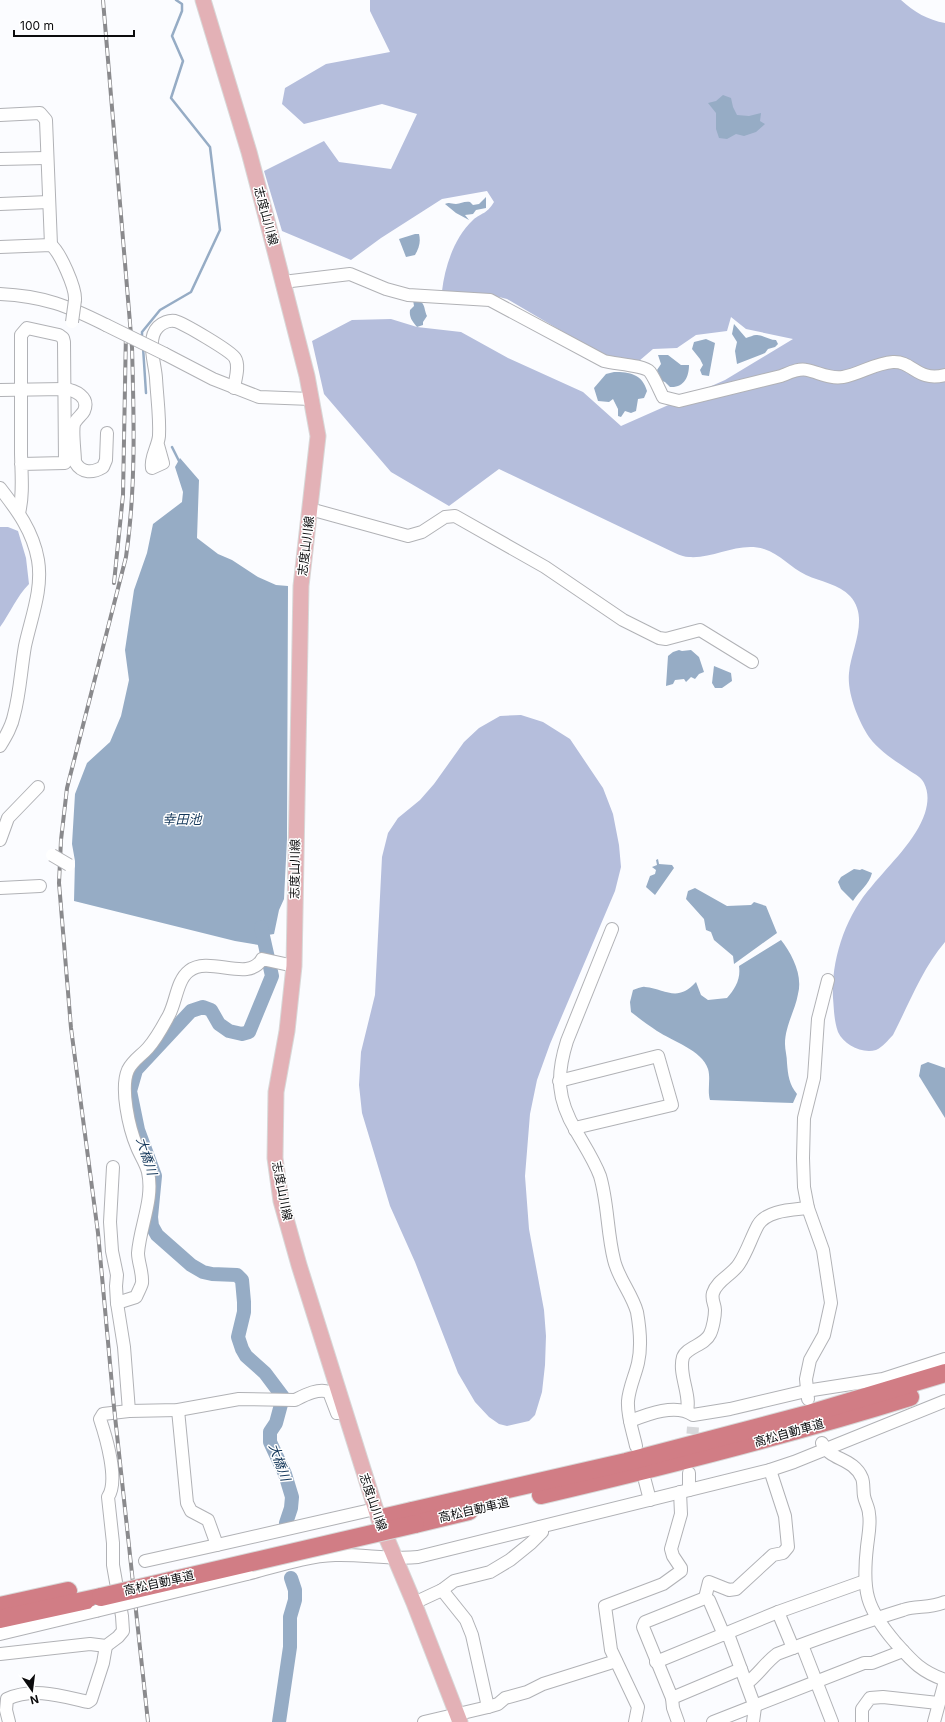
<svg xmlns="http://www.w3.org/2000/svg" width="945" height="1722" font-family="Inter,'Noto Sans JP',sans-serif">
<rect width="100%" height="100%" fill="#fbfcff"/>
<g fill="#b5bedc">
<path d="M 370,0 L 901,0 C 914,12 928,20 945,23 L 945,942 C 922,969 909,1004 893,1035 C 888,1040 883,1047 876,1050 C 862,1054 844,1045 838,1032 C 834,1021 834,1009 833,998 C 831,959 846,915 872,886 C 890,864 916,840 925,813 C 928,803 929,793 924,783 C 922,778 915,774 910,771 C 896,761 880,752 869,737 C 858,720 847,693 849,673 C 851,649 870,618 850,596 C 839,584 821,582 806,575 C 791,568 780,554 764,549 C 739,541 714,559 689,557 C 685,557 679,555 675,553 L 499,469 L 449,506 L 391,472 L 324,394 L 312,341 L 352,320 L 391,319 L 417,327 L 461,332 L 508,358 L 583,392 L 621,426 L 725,380 L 793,339 L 746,329 L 731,317 L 727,331 L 696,335 L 677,348 L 653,349 L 639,361 L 615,360 L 582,343 L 507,299 L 487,294 L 442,291 C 445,266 454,238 473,220 C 482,212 486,215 494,202 L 487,191 L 442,199 L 381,238 L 351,260 L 282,231 L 264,171 L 324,141 L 339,162 L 391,169 L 417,114 L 382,104 L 304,124 L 282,104 L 285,88 L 326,64 L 390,52 L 370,11 Z"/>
<path d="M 0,527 L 8,527 L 18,531 L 26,558 L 29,584 C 17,596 10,613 0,627 Z"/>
<path d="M 521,715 L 543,722 L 570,739 L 603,788 L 613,814 L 619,845 L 621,867 L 615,891 L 550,1044 L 537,1080 L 530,1114 L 525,1176 L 529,1229 L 544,1310 L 546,1336 L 545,1365 L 542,1392 L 535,1415 L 529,1421 L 507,1426 L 499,1424 L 489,1417 L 475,1402 L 458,1373 L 415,1262 L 390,1206 L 362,1113 L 359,1085 L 361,1052 L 375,995 L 382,857 L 388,833 L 398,818 L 420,800 L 434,784 L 464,742 L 479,728 L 500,716 Z"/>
</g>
<g fill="#96acc5">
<path d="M 723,95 L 731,98 L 733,107 L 737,115 L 749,116 L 761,113 L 760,121 L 765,124 L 756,132 L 744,136 L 736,134 L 727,139 L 719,138 L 716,129 L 716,113 L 708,103 L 716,101 Z"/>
<path d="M 486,197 L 486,208 L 476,210 L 473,214 L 465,215 L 469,220 L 456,213 L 445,204 C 450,202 451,204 456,204 C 461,204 464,201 470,202 L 473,205 L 479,204 Z"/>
<path d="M 415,234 L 419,234 C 421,242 419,248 415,255 L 406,257 L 399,239 Z"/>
<path d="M 413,300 C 426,301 423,306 427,316 L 423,322 L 423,325 L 417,327 C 412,321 409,317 410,310 L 414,306 Z"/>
<path d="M 734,324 L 746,338 C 750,337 753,335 756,335 C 761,334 769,340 776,340 L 778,344 L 775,347 L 768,349 L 765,353 L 737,364 L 735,351 L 737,342 L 732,334 Z"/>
<path d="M 706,339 L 715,343 L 709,376 L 702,375 L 700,370 L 703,365 L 700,359 L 692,349 L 694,342 Z"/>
<path d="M 658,355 L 668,355 L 681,365 L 689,365 C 689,377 684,388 670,387 L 665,382 L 662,381 L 657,370 L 661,364 Z"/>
<path d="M 614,372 C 630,372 642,374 647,391 L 644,398 L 638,399 L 636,411 L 631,413 L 625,411 L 621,417 L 618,416 L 618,409 L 613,399 L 609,402 L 598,401 L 594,388 L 606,374 Z"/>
<path d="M 180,458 L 199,480 L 197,538 L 218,554 L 232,560 L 258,577 L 276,585 L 288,586 L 287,839 L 284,899 L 279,910 L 274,934 L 268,935 L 265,946 L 235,941 L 74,901 L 75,861 L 72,844 L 75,794 L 87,763 L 110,742 L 121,716 L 129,680 L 125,650 L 134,590 L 147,553 L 153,524 L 182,502 L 183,492 L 175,467 Z"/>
<path d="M 679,650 L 682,651 L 691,650 L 699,657 L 704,672 L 699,674 L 695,679 L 691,677 L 686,682 L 684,679 L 675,680 L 673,684 L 666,686 L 668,656 L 673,652 Z"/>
<path d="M 714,666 L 731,673 L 732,681 L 722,688 L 715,688 L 712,683 Z"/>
<path d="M 658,859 L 659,864 L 672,865 L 674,868 L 655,895 L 646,887 L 650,876 L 655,874 L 656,870 L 652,867 L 657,865 L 656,860 Z"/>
<path d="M 854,869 L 860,870 L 862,869 L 872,873 C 869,885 859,891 853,901 L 841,889 L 838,882 L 841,877 Z"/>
<path d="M 695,888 L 727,906 L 751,905 L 754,902 L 766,906 L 777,933 L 734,964 L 733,956 L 714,940 L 711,932 L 706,930 L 704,919 L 686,899 L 688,891 Z"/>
<path d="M 781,940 C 792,954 803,975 798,994 C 795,1011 785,1026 785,1044 C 785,1050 787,1056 787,1063 C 788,1075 789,1084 797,1094 L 793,1103 L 710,1100 C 707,1090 711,1079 708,1069 C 702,1050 672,1041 657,1031 C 648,1025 640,1019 631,1012 L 630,1002 L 633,990 C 637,989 642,986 645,987 C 666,989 677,1003 696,982 L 701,995 L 708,1000 L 727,998 C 735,989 741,979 739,966 Z"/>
<path d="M 928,1062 L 945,1068 L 945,1118 L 919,1076 L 921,1065 Z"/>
</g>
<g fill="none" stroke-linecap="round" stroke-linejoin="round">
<g stroke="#96acc5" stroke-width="2.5">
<path d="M 142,338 L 142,332 L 160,310 L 191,292 L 220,230 L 210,147 L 171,98 L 183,61 L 172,36 L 182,11 L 182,4 L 176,0"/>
<path d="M 143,347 L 146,393"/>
<path d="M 172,447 L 180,463"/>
</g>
<g stroke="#96acc5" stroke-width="14">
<path d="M 261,927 L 272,976 L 249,1032 L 242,1034 L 229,1031 L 219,1024 L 211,1010 L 203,1007 L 191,1011 L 136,1070 L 130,1091 L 138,1130 L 155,1176 L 151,1217 L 152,1226 L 157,1235 L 191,1265 L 203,1272 L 212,1274 L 237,1275 L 242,1280 L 244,1302 L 244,1312 L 238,1337 L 242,1349 L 246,1356 L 265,1373 L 283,1397 L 276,1423 L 270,1432 L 270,1442 L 285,1474 L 292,1497 L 291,1508 L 286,1523"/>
<path d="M 279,1722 L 290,1647 L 290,1617 L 295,1600 L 295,1590 L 291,1578"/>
</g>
<path stroke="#d7d8db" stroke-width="12" stroke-dasharray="12 6" stroke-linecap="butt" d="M 691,1452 L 693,1427"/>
<g stroke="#b1b2b6" stroke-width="14">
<g id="minor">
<path d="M 0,115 L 40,113 L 46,120 L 51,245"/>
<path d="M 0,159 L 46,158"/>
<path d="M 0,204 L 49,202"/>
<path d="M 0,247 L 51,245 C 60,252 76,288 75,300"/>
<path d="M 283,282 L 350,274 L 386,289 L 408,295 L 490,300 L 604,361 C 615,364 644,365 650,372 C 655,379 659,389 663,397 L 679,401 L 781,376 C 789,373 798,368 807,370 C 820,373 830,379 843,377 C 860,374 875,363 893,362 C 913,361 917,382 945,375"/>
<path d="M 0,294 C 44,296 68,306 106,325"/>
<path d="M 165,354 L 213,379 L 259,397 L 311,399"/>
<path d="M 0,390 L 64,389 C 75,390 90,397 84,411 C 82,415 76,419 74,424 C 72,432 75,453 75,462 C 82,474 93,473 103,467 L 106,460 L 107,433"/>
<path d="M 158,445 L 163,463 L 152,468 C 150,457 158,447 159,436 C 160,417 157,397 156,378 C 155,363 146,339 158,327 C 162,323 169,320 175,321 C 183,323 231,351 235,358 C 240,366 235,380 234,388"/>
<path d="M 0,488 C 17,510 33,531 38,560 C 43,589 31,618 25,646 C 21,669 20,693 14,715 C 12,726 6,736 0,746"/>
<path d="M 310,509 L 408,536 L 422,532 L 445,517 L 455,516 L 545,567 L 623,620 L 659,638 L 666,639 L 700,630 L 752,662"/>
<path d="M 19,513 C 24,493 21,471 21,451 C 21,412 21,374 21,335 L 27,328 L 59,335 L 63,338 L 64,342 L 65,463 L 21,464"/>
<path d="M 0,840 L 8,818 L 38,787"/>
<path d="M 0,888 L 40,886"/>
<path d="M 612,929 L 567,1041 C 556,1076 557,1099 576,1131 C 584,1145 594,1160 600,1176 C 608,1203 607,1232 614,1260 C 618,1278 632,1294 637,1312 C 640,1329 642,1346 638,1363 C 635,1376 629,1388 628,1401 C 627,1416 633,1432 636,1446"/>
<path d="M 559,1081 L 658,1056 L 672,1105 L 579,1127 L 575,1130"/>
<path d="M 113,1167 L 110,1222 L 112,1251 L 117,1275 L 116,1286 L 117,1303"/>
<path d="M 808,1399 L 806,1379 L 810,1360 L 824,1335 L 831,1303 L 823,1250 L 808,1208 L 804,1187 L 803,1158 L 804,1118 L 814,1078 L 818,1019 L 828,980"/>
<path d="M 178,1410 L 187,1503 L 191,1511 L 208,1520 L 217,1545 L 375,1509"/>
<path d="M 129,1411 L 124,1347 L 117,1303 L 136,1297 C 138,1292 141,1287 142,1283 C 143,1273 138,1262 138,1253 C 140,1226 154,1199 148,1172 C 146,1163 140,1155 137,1147 C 129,1128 120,1088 128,1070 C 133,1060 141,1056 148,1048 C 157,1038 163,1026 169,1015 C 176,1002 177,980 189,971 C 209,955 249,983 262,959 L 294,966"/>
<path d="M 687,1411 C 691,1394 678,1374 683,1357 C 687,1347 705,1345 710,1334 C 713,1328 715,1316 715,1310 C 715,1304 711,1300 713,1293 C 717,1280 732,1275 739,1264 C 747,1252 751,1238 758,1225 C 767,1210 792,1210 808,1208"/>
<path d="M 630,1421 C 648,1414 676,1403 693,1415 L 730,1409 L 806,1391 L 883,1379 L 945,1359"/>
<path d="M 822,1443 C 830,1461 853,1457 862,1478 C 864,1483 863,1490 864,1496 C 865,1502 869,1508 869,1514 C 871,1524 868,1537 867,1547 C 862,1591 866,1608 895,1642 C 912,1661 920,1671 945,1680"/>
<path d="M 645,1481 L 650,1500"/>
<path d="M 689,1490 L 689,1473"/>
<path d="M 145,1561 L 217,1545"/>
<path d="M 247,1574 C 275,1567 305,1556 335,1555 C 363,1554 390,1560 418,1557 L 770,1470 L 794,1462 L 945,1401"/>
<path d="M 442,1590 L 466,1620 L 472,1635 L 488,1707"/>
<path d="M 705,1598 L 645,1622 L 643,1627 L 672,1698 L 741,1669"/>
<path d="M 705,1598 L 709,1582 L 729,1590 L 736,1589 L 773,1555 L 783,1553 L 788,1547 L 785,1516 L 770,1470"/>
<path d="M 705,1598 L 709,1600 L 724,1635"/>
<path d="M 414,1603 L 442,1590 L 454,1581 L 490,1572 L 510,1560 L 531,1543 L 542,1532 L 540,1527"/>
<path d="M 778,1612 L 793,1648"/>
<path d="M 0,1634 L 96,1611"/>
<path d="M 728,1634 L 755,1707 L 753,1722"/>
<path d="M 802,1645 L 832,1722"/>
<path d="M 0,1654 L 90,1644 L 106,1646 L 118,1637 L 123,1631 L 122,1616 L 113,1565 L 113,1543 L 108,1497 C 119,1481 106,1437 100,1419 L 103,1414 L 129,1411 L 178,1410 L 239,1399 L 295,1400 C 305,1395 318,1388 329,1392 L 337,1413 L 345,1412"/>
<path d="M 656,1662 L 778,1612 L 865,1581"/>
<path d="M 747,1683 C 759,1674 765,1663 777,1654 C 819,1638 861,1623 903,1610 C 917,1605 929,1609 945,1602"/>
<path d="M 672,1698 L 673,1708 L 678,1722"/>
<path d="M 9,1722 L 6,1710 L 7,1699 C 34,1687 61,1696 88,1702 L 91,1700 L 103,1663 L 106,1646"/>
<path d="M 424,1722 L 488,1707 L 498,1704 L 505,1698 L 527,1692 L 543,1684 L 616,1661"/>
<path d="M 635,1722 L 638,1707 L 611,1650 L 605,1606 L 663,1584 L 681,1571 L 681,1568 L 673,1556 L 671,1549 L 681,1514 L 680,1492"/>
<path d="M 713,1722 L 864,1663 L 872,1663 L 903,1651"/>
<path d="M 862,1722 L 862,1709 L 870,1698 L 883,1697 L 938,1703"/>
<path d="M 934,1722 L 945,1681"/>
</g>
</g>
<g stroke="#d8d8d8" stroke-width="17">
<path id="major" d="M 203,0 L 249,152 L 269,228 L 307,376 L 318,436 L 301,586 L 294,966 L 287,1031 L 276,1092 L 275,1158 L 281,1201 L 299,1265 L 379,1520 L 414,1603 L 460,1722"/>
</g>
<g stroke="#d8d8d8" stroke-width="20">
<g id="highway">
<path d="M 541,1495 C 665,1466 788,1435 910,1397"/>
<path d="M 412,1511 L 626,1462 L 805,1415 L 945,1373"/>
<path d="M 415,1524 L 469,1511"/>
<path d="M 0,1606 L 68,1591"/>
<path d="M 0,1619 L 101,1597"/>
</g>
</g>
<use href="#minor" stroke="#fff" stroke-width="12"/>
<use href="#major" stroke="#e3b1b6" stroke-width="15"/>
<use href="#highway" stroke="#d17d85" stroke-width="18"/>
<g stroke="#8a8a8d" stroke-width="4">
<g id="rail">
<path d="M 103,0 L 132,347 C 134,418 136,488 126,557 L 67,788 L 61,840 L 59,883 L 71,1028 L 98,1233 L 114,1407 L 148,1722"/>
<path d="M 114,583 L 123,495 L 126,331"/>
</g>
</g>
<use href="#rail" stroke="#fff" stroke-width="2.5" stroke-dasharray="8" stroke-linecap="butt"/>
<g stroke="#b1b2b6" stroke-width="14" stroke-linecap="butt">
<g id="minor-bridge">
<path d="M 72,322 L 75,300"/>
<path d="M 106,325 L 165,354"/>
<path d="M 52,855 L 69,865"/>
<path d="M 96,1611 L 247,1574"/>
</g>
</g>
<g stroke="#d8d8d8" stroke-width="20" stroke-linecap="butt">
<g id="highway-bridge">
<path d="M 382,1518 L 412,1511"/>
<path d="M 101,1597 L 415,1524"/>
</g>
</g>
<use href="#minor-bridge" stroke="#fff" stroke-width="12"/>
<use href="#highway-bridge" stroke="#d17d85" stroke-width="18"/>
</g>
<g text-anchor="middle" stroke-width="3" stroke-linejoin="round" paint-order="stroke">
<g font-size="12" fill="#0b0b0d" stroke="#fff">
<text transform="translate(266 216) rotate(75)" y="4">志度山川線</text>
<text transform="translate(306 546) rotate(-83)" y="4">志度山川線</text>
<text transform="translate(295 869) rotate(-89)" y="4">志度山川線</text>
<text transform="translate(282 1191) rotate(79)" y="4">志度山川線</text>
<text transform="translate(789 1433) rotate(-16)" y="4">高松自動車道</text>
<text transform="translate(373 1502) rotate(71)" y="4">志度山川線</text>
<text transform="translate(474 1510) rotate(-13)" y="4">高松自動車道</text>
<text transform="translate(159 1583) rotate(-13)" y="4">高松自動車道</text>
</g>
<g font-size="13" font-style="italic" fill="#15385b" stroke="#fff">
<text x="182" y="824">幸田池</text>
<text transform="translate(147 1156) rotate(72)" y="5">大橋川</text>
<text transform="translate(280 1462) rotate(70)" y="5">大橋川</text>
</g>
</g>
<g transform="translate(32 1690) rotate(166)" stroke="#ffffff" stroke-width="3" paint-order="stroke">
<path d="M0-3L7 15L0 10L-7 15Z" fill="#0b0b0d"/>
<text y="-6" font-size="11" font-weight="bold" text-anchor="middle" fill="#0b0b0d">N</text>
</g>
<path d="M14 30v6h120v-6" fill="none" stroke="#0b0b0d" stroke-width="2"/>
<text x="20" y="30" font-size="12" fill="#0b0b0d" stroke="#ffffff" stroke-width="3" paint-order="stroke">100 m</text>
</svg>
